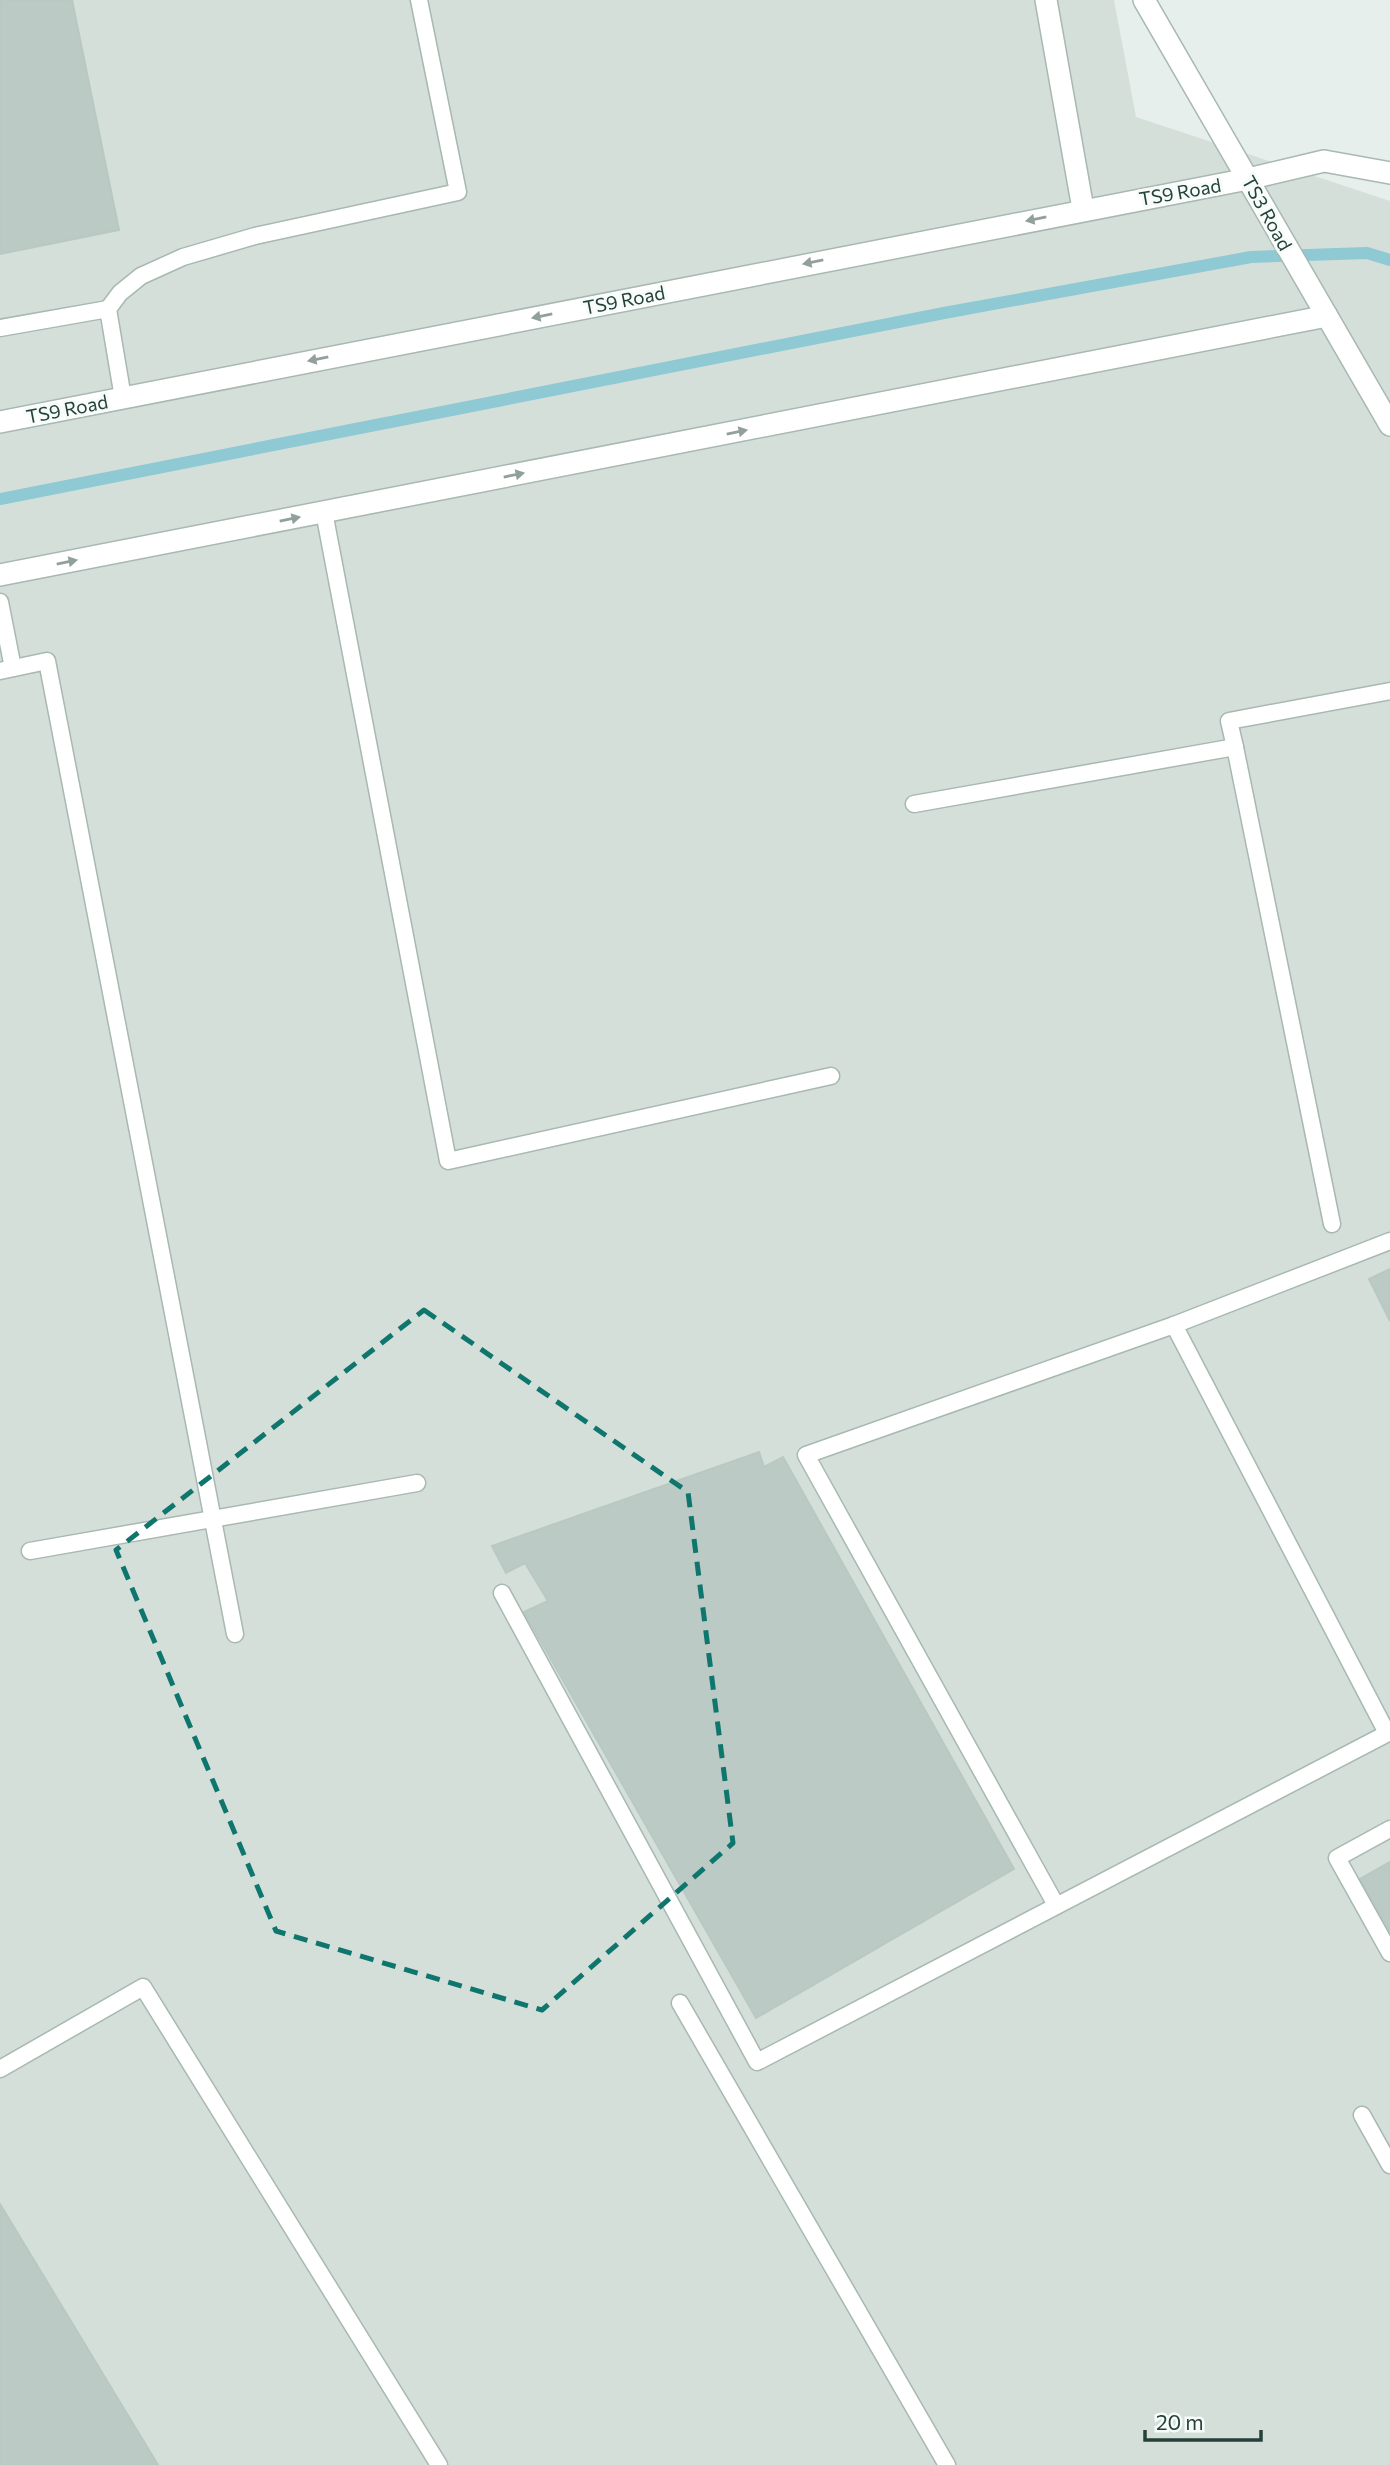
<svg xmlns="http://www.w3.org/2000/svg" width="1390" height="2465" font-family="Commissioner,sans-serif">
<rect width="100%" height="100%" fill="#e6efeb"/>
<path fill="#d4dfda" d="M 0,0 L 1114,0 L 1136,117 L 1390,201 L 1390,2465 L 0,2465 Z"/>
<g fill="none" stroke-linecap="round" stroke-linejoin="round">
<path stroke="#8ec9d4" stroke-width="12" d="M 0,499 L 944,313 L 1251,257 L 1367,253 L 1390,260"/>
</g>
<g fill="#bbcac4" stroke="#b8c9c2" stroke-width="2">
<path d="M 0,0 L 72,0 L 119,230 L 0,254 Z"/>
<path d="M 1390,1269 L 1390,1321 L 1369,1279 Z"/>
<path d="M 759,1452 L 764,1467 L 783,1457 L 1014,1869 L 756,2018 L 524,1612 L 548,1601 L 525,1563 L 506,1573 L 492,1546 Z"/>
<path d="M 1390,1862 L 1390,1932 L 1360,1879 Z"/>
<path d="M 0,2204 L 158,2465 L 0,2465 Z"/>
</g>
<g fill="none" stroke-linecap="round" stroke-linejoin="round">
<g stroke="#a8b8b2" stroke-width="19">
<g id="lane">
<path d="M 108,309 L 120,293 L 141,276 L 183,257 L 255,236 L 458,192 L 419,0"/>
<path d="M 0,328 L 108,309 L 123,398"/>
<path d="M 324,512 L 448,1161 L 831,1076"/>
<path d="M 0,602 L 13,668"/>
<path d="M 0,671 L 47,661 L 235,1634"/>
<path d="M 1235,747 L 1229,721 L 1390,691"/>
<path d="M 914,804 L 1235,747 L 1332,1224"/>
<path d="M 30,1551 L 417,1483"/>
<path d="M 502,1593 L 757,2062 L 1390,1732"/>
<path d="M 1387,1733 L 1174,1325 L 1390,1241"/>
<path d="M 1390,1829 L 1337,1858 L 1390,1953"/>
<path d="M 1056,1905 L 806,1455 L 1174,1325"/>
<path d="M 680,2003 L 947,2465"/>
<path d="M 0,2069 L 143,1987 L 439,2465"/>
<path d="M 1362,2115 L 1390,2165"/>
</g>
</g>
<g stroke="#a8b8b2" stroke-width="24">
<g id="street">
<path d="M 1046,0 L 1083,209"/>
<path d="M 1144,0 L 1390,425"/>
<path d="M 0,422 L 1248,179 L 1324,161 L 1390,173"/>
<path d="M 0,575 L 1327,316"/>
</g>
</g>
<use href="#lane" stroke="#fff" stroke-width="16"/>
<use href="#street" stroke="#fff" stroke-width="21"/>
</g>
<defs><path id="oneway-solid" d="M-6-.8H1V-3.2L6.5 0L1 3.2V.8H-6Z" transform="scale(1.75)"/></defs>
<g fill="#92a09c">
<use href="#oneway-solid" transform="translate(1036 219) rotate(169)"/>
<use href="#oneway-solid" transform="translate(813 262) rotate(169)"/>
<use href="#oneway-solid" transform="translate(542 316) rotate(169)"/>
<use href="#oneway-solid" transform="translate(318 359) rotate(169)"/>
<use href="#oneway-solid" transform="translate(737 432) rotate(-11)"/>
<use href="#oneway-solid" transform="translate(514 475) rotate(-11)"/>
<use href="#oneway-solid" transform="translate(290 519) rotate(-11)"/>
<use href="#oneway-solid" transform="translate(67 562) rotate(-11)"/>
</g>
<path fill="none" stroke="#0f766e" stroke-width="5" stroke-dasharray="14 9" stroke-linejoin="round" d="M 424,1310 L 688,1492 L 733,1843 L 542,2010 L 276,1931 L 116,1550 Z"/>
<g text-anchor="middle" stroke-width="6" stroke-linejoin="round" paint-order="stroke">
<g font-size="19" fill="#24423a" stroke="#f7fbf9">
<text transform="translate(1180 192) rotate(-10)" y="7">TS9 Road</text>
<text transform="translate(1267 213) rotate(61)" y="7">TS3 Road</text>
<text transform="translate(624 300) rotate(-11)" y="7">TS9 Road</text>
<text transform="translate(67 409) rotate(-11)" y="7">TS9 Road</text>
</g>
</g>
<path d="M1145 2430v10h116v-10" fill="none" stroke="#24423a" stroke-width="3.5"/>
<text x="1156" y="2430" font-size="21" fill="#24423a" stroke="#f7fbf9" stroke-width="5" paint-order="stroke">20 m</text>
</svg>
